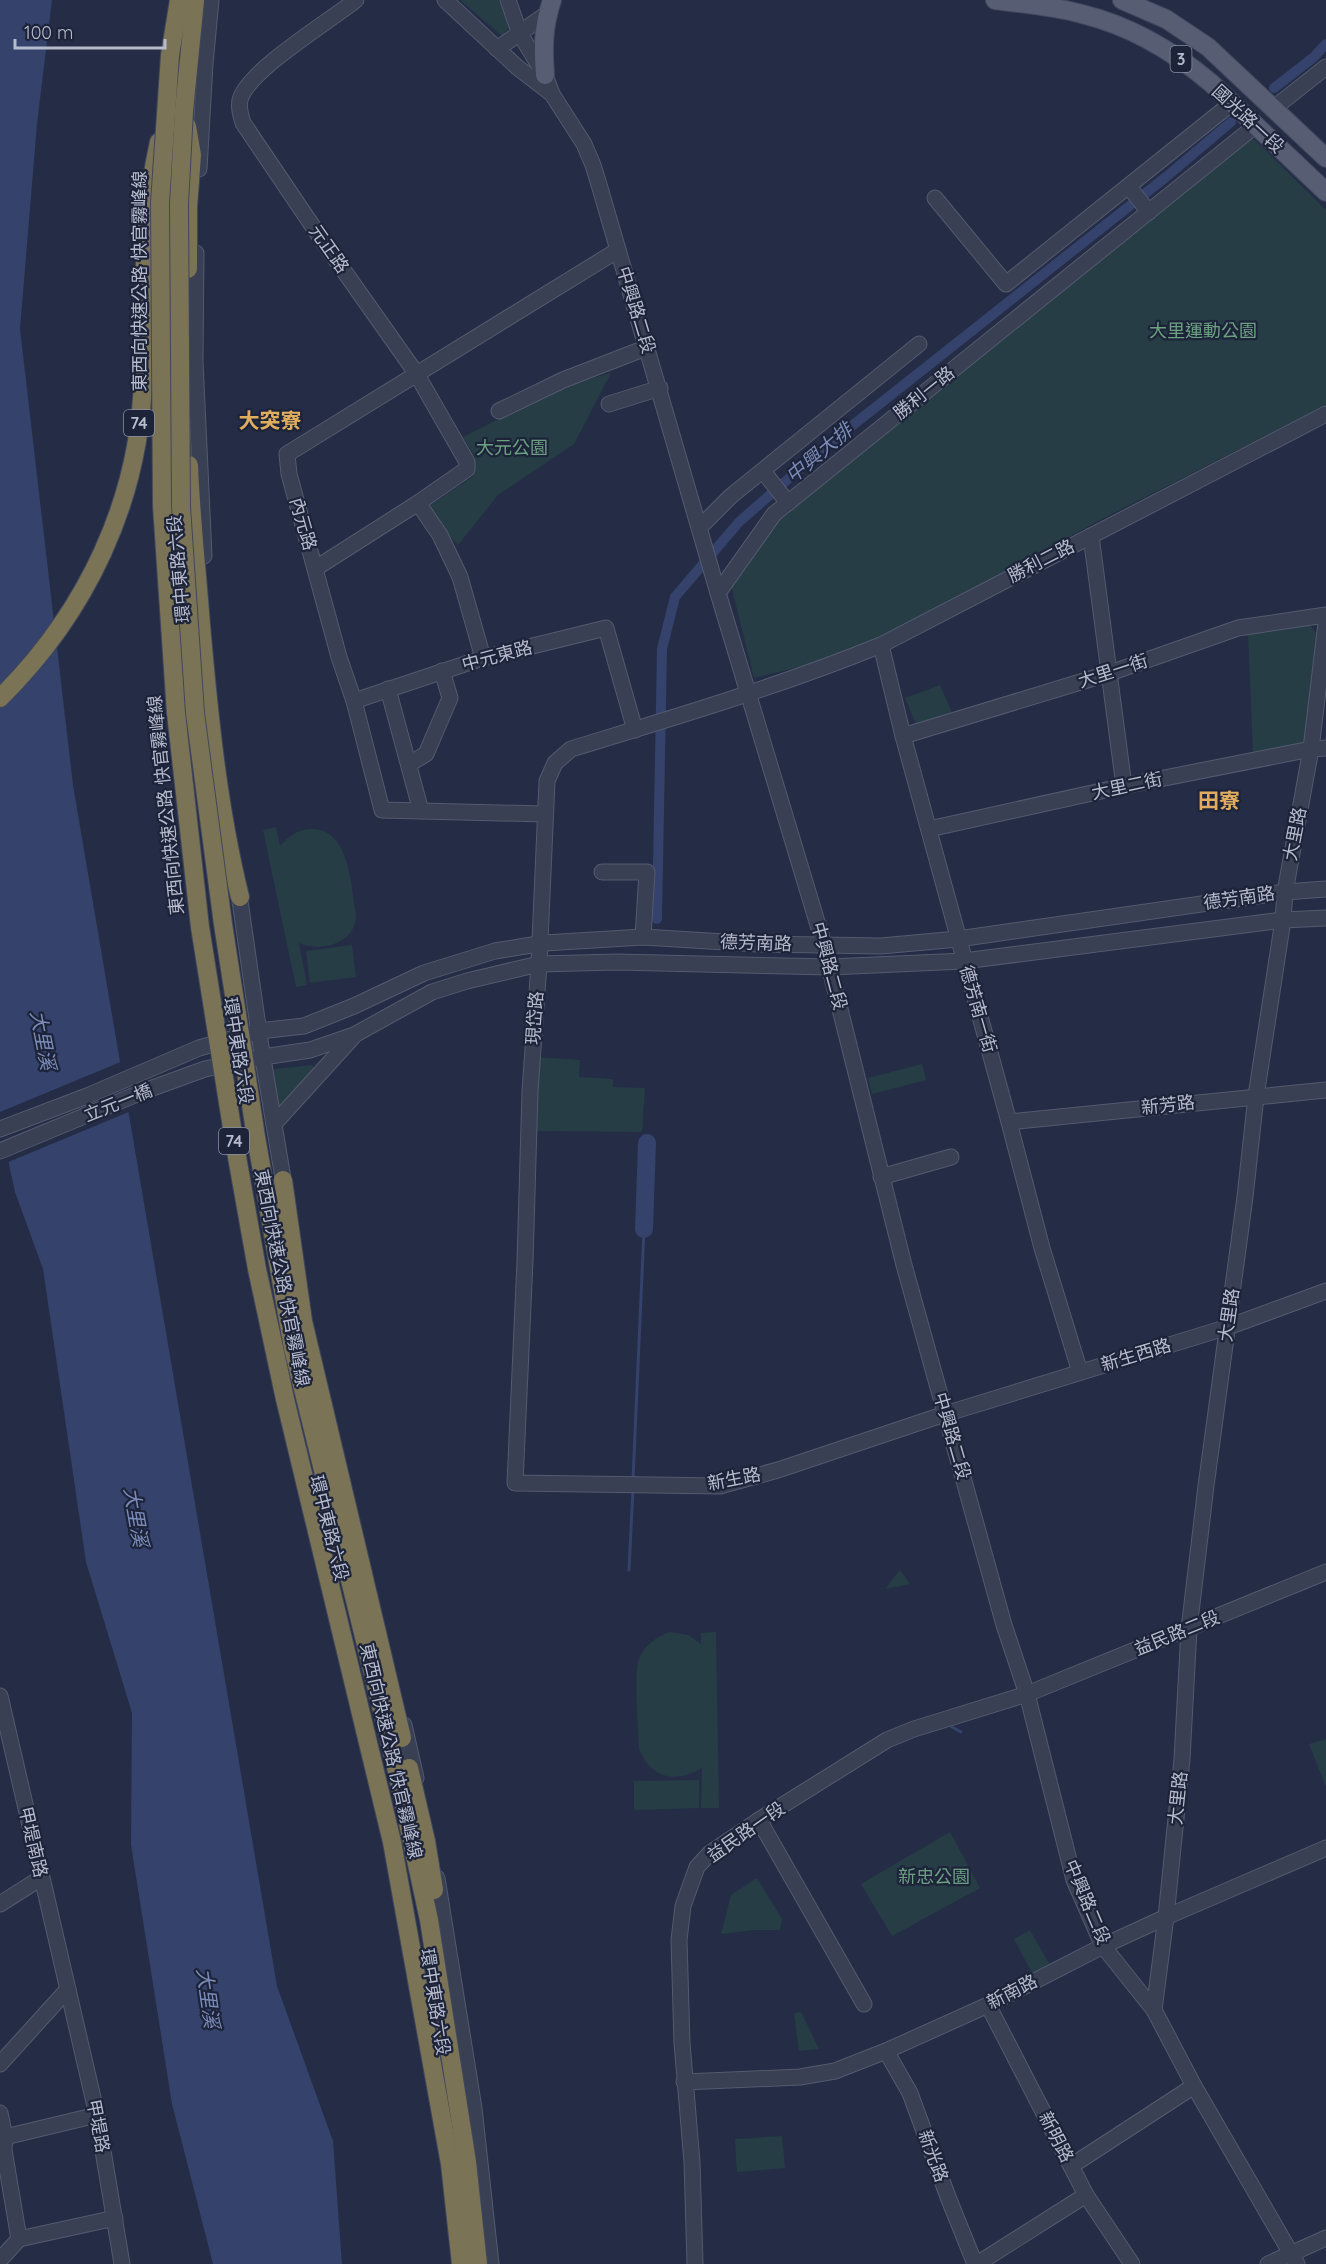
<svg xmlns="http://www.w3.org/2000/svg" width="1326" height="2264" font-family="Quicksand,'Noto Sans TC',sans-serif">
<rect width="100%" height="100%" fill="#242d45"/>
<g fill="#263d46">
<path d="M 460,0 L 498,0 L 511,26 L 502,36 Z"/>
<path d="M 1251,136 L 1326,210 L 1326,405 L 1098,521 L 881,639 L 827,660 L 754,678 L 731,585 L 778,518 Z"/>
<path d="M 611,373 L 574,444 L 498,495 L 458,545 L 425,509 L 472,477 L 475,457 L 463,437 L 564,386 Z"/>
<path d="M 1306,621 L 1321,638 L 1309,745 L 1253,755 L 1248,631 Z"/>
<path d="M 940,685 L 953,715 L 918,729 L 905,698 Z"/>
<path d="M 276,827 L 280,846 C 289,836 298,829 312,829 C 350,829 351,887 356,914 C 357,943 321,953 299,943 L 307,985 L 296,987 L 263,830 Z"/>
<path d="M 352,945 L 356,977 L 310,983 L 306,951 Z"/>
<path d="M 537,1057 L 580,1060 L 579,1077 L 613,1079 L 613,1087 L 645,1088 L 642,1132 L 535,1131 Z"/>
<path d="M 922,1064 L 926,1080 L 872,1094 L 868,1078 Z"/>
<path d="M 312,1065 L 315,1069 L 279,1107 L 272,1071 L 275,1069 Z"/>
<path d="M 900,1570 L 910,1584 L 885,1589 Z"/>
<path d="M 670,1632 L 688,1635 L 701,1644 L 701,1633 L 716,1632 L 719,1808 L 701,1808 L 702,1768 C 676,1783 652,1780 639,1749 C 639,1730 633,1675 639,1659 C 644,1646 657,1636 670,1632 Z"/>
<path d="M 1326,1739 L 1326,1787 L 1309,1744 Z"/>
<path d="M 699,1780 L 699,1808 L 634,1810 L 634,1781 Z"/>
<path d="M 950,1832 L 980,1888 L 892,1936 L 861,1884 Z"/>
<path d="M 757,1878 L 782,1919 L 780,1930 L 754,1930 L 721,1934 L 731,1895 Z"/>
<path d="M 1030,1930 L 1050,1965 L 1032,1973 L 1014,1939 Z"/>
<path d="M 801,2012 L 819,2049 L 799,2051 L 794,2013 Z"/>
<path d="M 782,2136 L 785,2168 L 737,2172 L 735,2139 Z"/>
</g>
<path fill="#34426c" d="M 0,0 L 52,0 L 37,124 L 20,329 L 73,785 L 277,1986 L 333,2141 L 342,2264 L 213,2264 L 172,2104 L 131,1845 L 132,1713 L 86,1562 L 43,1269 L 15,1192 L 0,1123 Z"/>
<path fill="#242d45" d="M 123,1061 L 131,1111 L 6,1163 L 0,1137 L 0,1112 Z"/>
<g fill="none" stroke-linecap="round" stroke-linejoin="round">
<g stroke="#34426c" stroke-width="3">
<path d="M 633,1479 L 644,1229"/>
<path d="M 629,1570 L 633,1489"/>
<path d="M 947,1724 L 961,1732"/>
</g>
<g stroke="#34426c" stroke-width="10">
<path d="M 1274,88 L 1314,57 L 1326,44"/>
<path d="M 657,919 L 662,649 L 675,597 L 739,522 L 819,452 L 1166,177 L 1231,122"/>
</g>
<path stroke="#34426c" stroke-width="18" d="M 644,1229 L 647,1143"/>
<g stroke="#545a6f" stroke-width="17">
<g id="minor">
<path d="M 445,0 L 517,67 L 552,94"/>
<path d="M 508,0 L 520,34 L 545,75 L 552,94 L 584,144 L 593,165 L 600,188 L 718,593 L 824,945 L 904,1265 L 1004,1625 L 1027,1694 L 1074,1880 L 1103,1946 L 1154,2010 L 1194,2086 L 1297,2264"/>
<path d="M 497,49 L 548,13"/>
<path d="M 1274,108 L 1326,67"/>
<path d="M 199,169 L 205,64 L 211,0"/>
<path d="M 1129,187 L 1149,212"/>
<path d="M 935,198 L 1006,284 L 1232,103"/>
<path d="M 169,224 L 171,176"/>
<path d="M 196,253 L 195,361 L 204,556"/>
<path d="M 170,350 L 172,437"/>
<path d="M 609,404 L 660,388"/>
<path d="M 499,411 L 563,380 L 648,347"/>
<path d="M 1326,414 L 881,645 C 780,686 675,717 571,749 L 555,763 L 547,781 L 539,964 L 530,1091 L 525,1261 L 515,1483 L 720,1486 L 778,1470 L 945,1414 L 1228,1327 L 1326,1291"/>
<path d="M 763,471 L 788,503"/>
<path d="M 418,503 L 440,535 L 460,577 L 483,658"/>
<path d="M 700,527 L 731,496 L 919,344"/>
<path d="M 1091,536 L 1124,786"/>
<path d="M 316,568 L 418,503 L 467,469 L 467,462 L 416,373 L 320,237 L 243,123 C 241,116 238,108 240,100 C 247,71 330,21 356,0"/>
<path d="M 718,593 L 774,514 L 1255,126"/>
<path d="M 881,645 L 903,736 L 1009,1122 L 1042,1248 L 1080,1372"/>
<path d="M 388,689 L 421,811"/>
<path d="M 354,701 L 483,658 L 606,628 L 635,730"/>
<path d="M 903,736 L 1110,673 L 1238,628 L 1326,615"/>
<path d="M 409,764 L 426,754 L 450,698 L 442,671"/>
<path d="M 545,814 L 382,810 L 354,701 L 339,657 L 289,474 L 287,454 L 618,250"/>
<path d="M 929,829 L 1124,786 L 1311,749 L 1326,748"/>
<path d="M 602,872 L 647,872 L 643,937"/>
<path d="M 238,887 L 261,1047 L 285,1190"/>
<path d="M 1009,1122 L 1326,1090"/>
<path d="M 274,1124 L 353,1037"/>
<path d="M 0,1129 L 87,1096 L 199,1048 L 259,1031 L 304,1026 L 354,1006 L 424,973 L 495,951 L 544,943 L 643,937 L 758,944 L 881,946 L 958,939 L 1285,892 L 1326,889"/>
<path d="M 0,1151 L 147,1090 L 205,1069 L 263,1057 L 310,1050 L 354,1035 L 432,992 L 467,981 L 539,964 L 617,962 L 830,967 L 964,961 L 1283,920 L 1326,918"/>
<path d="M 881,1177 L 951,1157"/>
<path d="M 0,1696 L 97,2115 L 122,2264"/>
<path d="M 404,1725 L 416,1778"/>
<path d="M 759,1820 L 864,2004"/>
<path d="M 437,1878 L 474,2108 L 491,2264"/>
<path d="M 0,1904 L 41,1878"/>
<path d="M 988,2005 L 1086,2195 L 1132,2264"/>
<path d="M 1154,2010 L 1166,1917 L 1182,1759 L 1189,1629 L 1206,1486 L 1245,1197 L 1256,1096 L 1283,920 L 1285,892 L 1311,749 L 1326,623"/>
<path d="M 886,2051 L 910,2093 L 948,2197 L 975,2264"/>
<path d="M 0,2064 L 68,1989"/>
<path d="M 684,2082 L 800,2077 L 835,2071 L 886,2051 L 988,2005 L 1103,1946 L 1166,1917 L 1326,1848"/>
<path d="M 0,2113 L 5,2137 L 4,2150 L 19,2239 L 0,2260"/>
<path d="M 5,2137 L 97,2115"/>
<path d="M 1071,2166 L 1194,2086"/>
<path d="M 19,2239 L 115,2218"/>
<path d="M 695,2264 L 692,2162 L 682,2043 L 679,1940 L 683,1906 L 697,1867 L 710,1853 L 759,1820 L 887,1740 L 914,1729 L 1027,1694 L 1326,1572"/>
<path d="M 977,2264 L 1086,2195"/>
<path d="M 1268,2264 L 1326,2238"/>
</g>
</g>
<g stroke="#42485e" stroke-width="20">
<g id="major">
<path d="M 995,0 C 1024,4 1054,6 1082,14 C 1131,26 1172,50 1211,83 L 1326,192"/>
<path d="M 1122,0 L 1166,19 L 1208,47 L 1326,158"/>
<path d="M 545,75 C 543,46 543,28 552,0"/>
</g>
</g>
<g stroke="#40475c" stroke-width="20">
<g id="highway">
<path d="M 187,126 L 192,155 L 188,207 L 188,269"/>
<path d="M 189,465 C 191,518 197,571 201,625 C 209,716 218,808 240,897"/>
<path d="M 0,698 C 86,613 140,501 143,378 C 145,298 141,221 159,142"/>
</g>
</g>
<use href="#minor" stroke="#394054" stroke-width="15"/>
<use href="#major" stroke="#575e74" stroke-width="18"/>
<use href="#highway" stroke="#7b7355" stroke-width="18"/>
<g stroke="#40475c" stroke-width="20" stroke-linecap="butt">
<g id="highway-bridge">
<path d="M 179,0 L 170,55 L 160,203 L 162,506 L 176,713 L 200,927 L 234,1140 L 257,1269 L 285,1399 L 392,1842 L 450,2164 L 461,2264"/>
<path d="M 195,0 L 184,110 L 179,204 L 181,507 L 195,713 L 223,924 L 256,1137 L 293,1348 L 396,1767 L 429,1920 L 467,2162 L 478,2264"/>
<path d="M 283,1180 L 303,1321 L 402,1738"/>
<path d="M 409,1768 L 426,1841 L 434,1890"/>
</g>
</g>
<use href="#highway-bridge" stroke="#7b7355" stroke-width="18"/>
</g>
<g text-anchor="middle" stroke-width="4.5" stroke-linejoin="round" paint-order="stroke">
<g fill="#1d243a" stroke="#888ea2" stroke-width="1.5">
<rect x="1170.5" y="46" width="21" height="26" rx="4.5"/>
<rect x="124" y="410" width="30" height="26" rx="4.5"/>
<rect x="219" y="1128" width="30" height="26" rx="4.5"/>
</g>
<g font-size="16" font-weight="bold" fill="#b6bbce">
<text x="1181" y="65">3</text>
<text x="139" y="429">74</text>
<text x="234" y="1147">74</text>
</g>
<g font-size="18" fill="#b6bbce" stroke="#1d243a">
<text transform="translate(1248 119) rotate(43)" y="6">國光路一段</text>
<text transform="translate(329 249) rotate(55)" y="6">元正路</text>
<text transform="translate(140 281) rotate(-90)" y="6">東西向快速公路 快官霧峰線</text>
<text transform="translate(636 310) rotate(73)" y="6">中興路二段</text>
<text transform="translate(924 393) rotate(-39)" y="6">勝利一路</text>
<text transform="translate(303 524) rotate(74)" y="6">內元路</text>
<text transform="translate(1041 561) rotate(-27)" y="6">勝利二路</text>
<text transform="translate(179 569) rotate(-95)" y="6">環中東路六段</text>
<text transform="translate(497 656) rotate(-15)" y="6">中元東路</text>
<text transform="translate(1113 671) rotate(-18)" y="6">大里一街</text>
<text transform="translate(1127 786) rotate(-12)" y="6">大里二街</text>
<text transform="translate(166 805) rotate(-96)" y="6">東西向快速公路 快官霧峰線</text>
<text transform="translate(1295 834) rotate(-79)" y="6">大里路</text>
<text transform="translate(1239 898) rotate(-8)" y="6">德芳南路</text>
<text transform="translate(756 943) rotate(2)" y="6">德芳南路</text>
<text transform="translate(829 966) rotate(75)" y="6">中興路二段</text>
<text transform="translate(978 1009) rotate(74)" y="6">德芳南一街</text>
<text transform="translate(535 1018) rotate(-86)" y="6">現岱路</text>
<text transform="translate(238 1051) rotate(81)" y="6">環中東路六段</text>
<text transform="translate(118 1103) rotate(-22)" y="6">立元一橋</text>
<text transform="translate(1168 1105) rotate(-6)" y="6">新芳路</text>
<text transform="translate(282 1278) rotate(79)" y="6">東西向快速公路 快官霧峰線</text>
<text transform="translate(1229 1315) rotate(-82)" y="6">大里路</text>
<text transform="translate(1136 1355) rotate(-17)" y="6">新生西路</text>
<text transform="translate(952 1436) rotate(74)" y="6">中興路二段</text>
<text transform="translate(734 1479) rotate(-11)" y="6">新生路</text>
<text transform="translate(329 1528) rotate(76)" y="6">環中東路六段</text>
<text transform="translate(1177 1633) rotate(-22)" y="6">益民路二段</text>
<text transform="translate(391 1751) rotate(77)" y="6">東西向快速公路 快官霧峰線</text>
<text transform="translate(1178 1798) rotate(-84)" y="6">大里路</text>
<text transform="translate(746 1832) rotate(-35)" y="6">益民路一段</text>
<text transform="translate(33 1842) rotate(77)" y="6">甲堤南路</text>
<text transform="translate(1087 1902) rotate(67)" y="6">中興路二段</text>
<text transform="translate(1012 1992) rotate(-27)" y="6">新南路</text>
<text transform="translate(435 2002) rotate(81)" y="6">環中東路六段</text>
<text transform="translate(98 2126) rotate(79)" y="6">甲堤路</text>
<text transform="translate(1056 2137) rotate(63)" y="6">新明路</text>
<text transform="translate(933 2156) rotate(70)" y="6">新光路</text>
</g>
<g font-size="18" fill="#6ba181" stroke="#1d243a">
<text x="1203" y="337">大里運動公園</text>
<text x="512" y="454">大元公園</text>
<text x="934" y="1883">新忠公園</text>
</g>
<g font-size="20" font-style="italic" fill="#7b8bb8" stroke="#1d243a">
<text transform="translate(819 453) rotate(-40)" y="7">中興大排</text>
<text transform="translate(43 1040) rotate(79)" y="7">大里溪</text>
<text transform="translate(136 1517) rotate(80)" y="7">大里溪</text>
<text transform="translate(208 1998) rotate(82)" y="7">大里溪</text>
</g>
<g font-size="21" font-weight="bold" fill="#e0ad5f" stroke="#1d243a">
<text x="270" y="428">大突寮</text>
<text x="1219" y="808">田寮</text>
</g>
</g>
<path d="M15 39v9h150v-9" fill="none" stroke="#b6bbce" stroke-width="3"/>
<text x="24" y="39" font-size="18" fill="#b6bbce" stroke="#1d243a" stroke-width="4.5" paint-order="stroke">100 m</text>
</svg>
